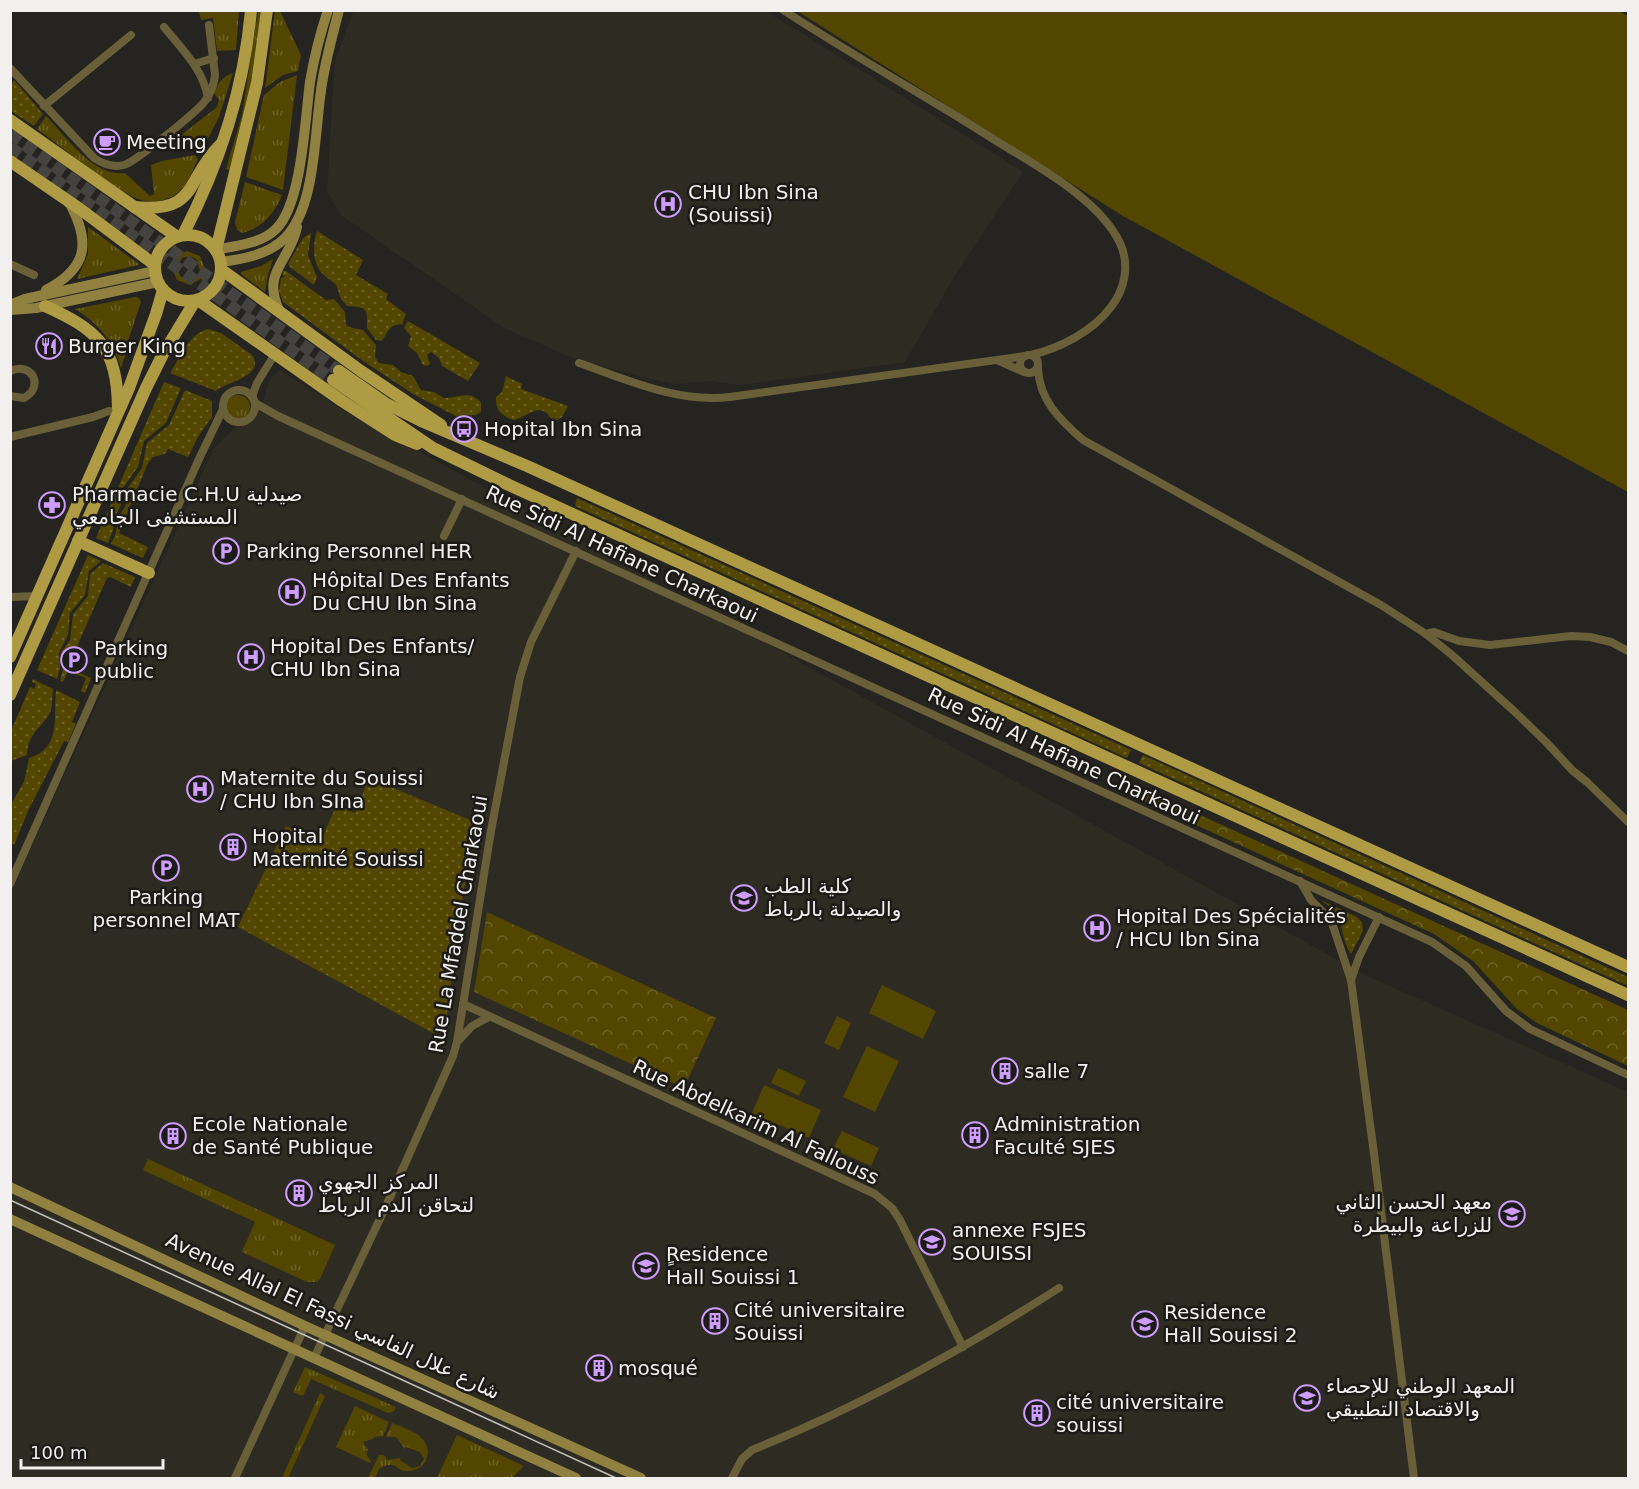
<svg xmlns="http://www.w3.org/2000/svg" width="1639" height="1489" font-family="'DejaVu Sans','Noto Sans Arabic',sans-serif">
<defs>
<pattern id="grass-tufts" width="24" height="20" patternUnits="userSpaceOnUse" patternTransform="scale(1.5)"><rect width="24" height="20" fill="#534601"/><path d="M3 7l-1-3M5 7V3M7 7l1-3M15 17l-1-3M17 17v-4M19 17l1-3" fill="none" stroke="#6c6126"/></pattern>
<pattern id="forest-crowns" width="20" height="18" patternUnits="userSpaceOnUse" patternTransform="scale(1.5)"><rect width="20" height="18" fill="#534601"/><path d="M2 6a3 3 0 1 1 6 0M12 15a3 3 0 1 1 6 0" fill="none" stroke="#6c6126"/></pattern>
<pattern id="park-dots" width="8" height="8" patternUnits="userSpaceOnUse" patternTransform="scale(1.5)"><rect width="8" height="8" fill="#534601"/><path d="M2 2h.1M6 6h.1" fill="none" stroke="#6c6126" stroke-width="1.8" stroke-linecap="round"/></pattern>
</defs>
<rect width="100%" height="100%" fill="#252420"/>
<g fill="#2e2c22">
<path d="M 354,10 L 766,11 L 1023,172 L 957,272 L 905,362 L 740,385 L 712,381 L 674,384 L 642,377 L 568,356 L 506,329 L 341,215 L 327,192 L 335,60 Z"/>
<path d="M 280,370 L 337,406 L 1365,975 L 1628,1092 L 1628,1478 L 11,1478 L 11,892 L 214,448 L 264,400 L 269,380 Z"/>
</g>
<g fill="url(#grass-tufts)" fill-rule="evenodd">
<path d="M 199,11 L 239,11 L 236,50 L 217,51 L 213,18 L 201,20 Z"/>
<path d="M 258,11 L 261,11 L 250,89 L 230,170 L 226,169 L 242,115 Z"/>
<path d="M 275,11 L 280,11 L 301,55 L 298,71 L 283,75 L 265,88 Z"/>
<path d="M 233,73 L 219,117 L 199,156 L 180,136 L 217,107 L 219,100 L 214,93 C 218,83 223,76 233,73 Z"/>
<path d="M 297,75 L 283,190 L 246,177 L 264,95 L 280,82 Z"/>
<path d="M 46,116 C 67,137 93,177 125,173 L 150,196 L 154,194 L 151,165 L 162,161 L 195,155 L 198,159 C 193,169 189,183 180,191 C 171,199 158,203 145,201 C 120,196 61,146 37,129 Z"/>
<path d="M 245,182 L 282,195 C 275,213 261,229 242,233 L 237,230 L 235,222 Z"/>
<path d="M 88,227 L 139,264 L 139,265 L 77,279 L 88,254 Z"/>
<path d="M 187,251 L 200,256 L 205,269 L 202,278 L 190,285 L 177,280 L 171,267 L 178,255 ZM 190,256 L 197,260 L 200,271 L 195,278 L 187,280 L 180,276 L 177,265 L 182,258 Z"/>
<path d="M 273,259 L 268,275 L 265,292 L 241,274 L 241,272 L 261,266 Z"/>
<path d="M 135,297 L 139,298 L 141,302 L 127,344 L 124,342 L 120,348 L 126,353 L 121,368 C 113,341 99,324 75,309 Z"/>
<circle cx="238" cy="407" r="12"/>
<path d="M 148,1159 L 335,1245 L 320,1279 L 316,1282 L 307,1282 L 242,1252 L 255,1222 L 143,1170 Z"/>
<path d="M 305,1367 L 396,1407 L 394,1411 L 388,1413 L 311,1379 L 303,1396 L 293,1392 Z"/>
<path d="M 320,1393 L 325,1396 L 288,1478 L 282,1478 Z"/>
<path d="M 355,1406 L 389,1422 L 383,1436 L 374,1437 L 373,1439 L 363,1442 L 368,1450 L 366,1454 L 371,1461 L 370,1463 L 336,1447 Z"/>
<path d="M 392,1423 C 404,1428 423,1433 427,1447 C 431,1460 420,1472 406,1471 C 400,1471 398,1467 393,1465 C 387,1464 383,1467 379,1469 L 375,1478 L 368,1478 L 379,1455 L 383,1455 L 386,1457 L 386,1460 L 400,1458 L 400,1460 L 412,1468 L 420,1466 L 424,1459 L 420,1452 L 406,1447 L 405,1449 L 396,1437 L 386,1437 Z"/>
<path d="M 457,1435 L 524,1466 L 512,1478 L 437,1478 Z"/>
</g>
<g fill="url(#forest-crowns)">
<path d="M 1130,783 L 1628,1010 L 1628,1066 L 1537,1023 L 1517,1009 L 1473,961 L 1434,934 L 1126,793 Z"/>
<path d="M 487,912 L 716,1018 L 684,1088 L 474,992 Z"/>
</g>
<g fill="url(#park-dots)">
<path d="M 14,80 L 43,114 L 34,126 L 11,111 L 11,85 Z"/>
<path d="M 317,231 L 363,260 L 356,275 L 388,294 L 386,299 L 406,314 L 402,325 C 391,322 387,333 382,341 L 376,340 L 367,328 C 367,310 369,307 347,306 C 337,295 341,296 336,285 C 333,281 329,280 325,276 C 312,266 312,246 317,231 Z"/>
<path d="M 311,233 L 308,255 L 317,277 L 314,285 L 290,267 L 288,264 L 303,238 Z"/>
<path d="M 283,271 L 286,271 L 326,300 L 334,299 L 345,312 L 346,325 L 352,328 L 363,330 L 376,345 L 375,357 L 379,363 L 393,365 L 401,372 L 413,376 L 421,390 L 434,392 L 444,398 C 457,398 471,389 481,403 L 481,412 L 475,415 L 456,416 L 413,394 L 363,361 L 283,302 L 279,291 L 281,278 L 285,277 L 282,274 Z"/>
<path d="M 408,321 L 480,363 L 468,381 L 442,366 L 439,358 L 431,352 L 427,355 L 430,364 L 427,366 L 423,365 L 417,353 L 408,346 L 411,336 L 404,328 Z"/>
<path d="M 208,329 L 221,333 L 252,355 C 266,376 227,381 216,391 L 170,373 C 180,358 189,333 208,329 Z"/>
<path d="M 506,376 L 522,384 L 521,389 L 568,406 L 562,417 L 553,422 C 542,399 529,416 514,420 C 502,417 495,409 496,397 L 502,392 Z"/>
<path d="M 164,382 L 181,388 L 166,423 L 144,441 L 138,467 L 123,488 L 121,505 L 115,517 L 113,530 L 108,543 L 96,538 Z"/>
<path d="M 185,390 L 212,401 L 212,417 L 199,435 L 188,457 L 168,449 L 165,454 L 153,457 L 148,463 L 119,533 L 148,547 L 143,558 L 111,544 L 116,533 L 118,517 L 125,507 L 127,489 L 142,468 L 147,443 L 169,425 Z"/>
<path d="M 577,498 L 1131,750 L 1127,758 L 575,506 Z"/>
<path d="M 88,555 L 101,561 L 89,571 L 85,595 L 70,613 L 68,635 L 59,653 L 60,669 L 57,679 L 37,670 Z"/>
<path d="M 103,563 L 135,577 L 131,587 L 110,577 L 107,578 L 69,665 L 70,669 L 91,678 L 85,693 L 81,691 L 86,678 L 68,671 L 63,682 L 60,681 L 63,669 L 61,653 L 70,640 L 73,614 L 88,596 L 90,574 Z"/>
<path d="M 33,679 L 53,689 C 52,696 53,706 50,713 C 40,730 28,733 27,755 L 11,761 L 11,731 L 30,687 L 34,689 L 36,684 L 32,682 Z"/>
<path d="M 56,690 L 80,702 L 72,722 L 76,724 L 68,742 L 64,741 L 29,809 L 14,845 L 11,843 L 11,804 L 24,782 L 29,758 C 62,749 53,716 56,690 Z"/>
<path d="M 1143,755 L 1628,977 L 1628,986 L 1139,763 Z"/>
<path d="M 369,778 L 475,822 L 458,925 L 444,1039 L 238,927 L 286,826 L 321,841 L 336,806 L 355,813 Z"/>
<path d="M 1321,900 L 1357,917 L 1362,922 L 1363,931 L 1351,954 C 1337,933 1349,920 1321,900 Z"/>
</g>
<g fill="#534601">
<path d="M 1619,11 L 1628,16 L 1628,492 L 1123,216 L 797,11 Z"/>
<path d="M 882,985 L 936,1011 L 923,1039 L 869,1013 Z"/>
<path d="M 837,1016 L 851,1023 L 839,1050 L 824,1043 Z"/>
<path d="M 867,1046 L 899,1061 L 875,1112 L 843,1097 Z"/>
<path d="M 778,1068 L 806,1081 L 799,1096 L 771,1083 Z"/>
<path d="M 764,1085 L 821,1110 L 809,1138 L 752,1113 Z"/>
<path d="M 842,1131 L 879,1148 L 871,1166 L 833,1149 Z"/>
</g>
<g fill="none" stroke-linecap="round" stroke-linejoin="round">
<g stroke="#44433f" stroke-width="12" stroke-dasharray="12 6" stroke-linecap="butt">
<path d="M 10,134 L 339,371"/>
<path d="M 10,147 L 333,380"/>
</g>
<g stroke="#696039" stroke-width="8">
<path d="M 783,10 C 825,37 868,63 910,88 C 942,107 973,126 1003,145 C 1042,169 1100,201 1120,243 C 1130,265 1125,289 1111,307 C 1092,332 1060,348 1031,355"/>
<path d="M 164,27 C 182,49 203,69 208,98"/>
<path d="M 194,64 L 214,58"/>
<path d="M 10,68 L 94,158 C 103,164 113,168 124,165 C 135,162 198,111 205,101 C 211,93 214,85 215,75 L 209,25"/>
<path d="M 44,106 L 131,35"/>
<path d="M 10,264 L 34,275"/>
<circle cx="1029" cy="364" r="9"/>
<path d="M 999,361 L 1024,372"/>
<path d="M 579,363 C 628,380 677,403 730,397 L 1025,356"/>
<path d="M 1038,368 C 1039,400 1060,420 1083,440 L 1381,605 L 1426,634 L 1452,655 L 1515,712 L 1546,742 L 1573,771 L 1587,782 L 1628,822"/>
<path d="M 10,371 C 32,361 45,387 24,398 L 10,396"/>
<circle cx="239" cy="406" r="16"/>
<path d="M 252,397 L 257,383 L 275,354"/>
<path d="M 255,403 L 278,416 L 1432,942 L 1466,966 L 1506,1011 L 1530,1029 L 1628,1075"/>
<path d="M 10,437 L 93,417 L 109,411 L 118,412"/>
<path d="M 444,536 L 462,499"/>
<path d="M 10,597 L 38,596"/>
<path d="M 1426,634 L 1434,632 L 1459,641 L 1490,645 L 1571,636 L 1590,637 L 1611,642 L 1628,651"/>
<path d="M 1300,881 L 1311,900 L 1331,920 L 1351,980 L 1374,1154 L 1414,1478"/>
<path d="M 10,884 L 199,459 L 223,409"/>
<path d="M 1351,980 L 1359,957 L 1379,917"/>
<path d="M 463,1004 L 875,1194 L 892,1208 L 900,1220 L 963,1347"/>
<path d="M 458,1041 L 472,1026 L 489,1017"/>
<path d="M 314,1358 L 387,1204 L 453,1056 L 457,1042 L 491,831 L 520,677 L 531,642 L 576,551"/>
<path d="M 235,1478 L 305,1326"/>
<path d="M 732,1478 L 742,1459 L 752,1450 C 859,1407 961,1351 1059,1288"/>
</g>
<g stroke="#908140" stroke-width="10">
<path d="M 216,250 C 237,245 261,244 276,229 C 302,204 305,119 310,82 C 314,58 320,34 328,10"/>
<path d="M 221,262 C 243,259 268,255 285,238 C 318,205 314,123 323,78 C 327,55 333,33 339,10"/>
<path d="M 46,290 C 88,268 91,242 69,202"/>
<path d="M 10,305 L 25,299 L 155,271"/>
<path d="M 10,310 L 36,308 L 158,282"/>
<path d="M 280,312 C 260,272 290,262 297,227"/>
<path d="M 10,1187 L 305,1326 L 641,1478"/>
<path d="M 10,1219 L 576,1478"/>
</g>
<g stroke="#ae9b44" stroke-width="12">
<path d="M 10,120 L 176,236"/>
<path d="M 10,161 L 80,209 L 155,265"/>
<path d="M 134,207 C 200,213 184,180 221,144"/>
<circle cx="188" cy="268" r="33"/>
<path d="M 183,235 C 220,163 244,90 251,10"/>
<path d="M 216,250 L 257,83 L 267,10"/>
<path d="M 222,270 L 361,371 L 441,425"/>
<path d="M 198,300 L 342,401 L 395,435 L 417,444"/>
<path d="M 45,306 C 98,330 117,347 118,408"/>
<path d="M 339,371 L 385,403 L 421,421 L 527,466 L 1628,967"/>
<path d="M 333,380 L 433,448 L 509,485 L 1628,995"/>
<path d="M 78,541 L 149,573"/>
<path d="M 10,657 L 129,388 L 156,314 L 163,290"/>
<path d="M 10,695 L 146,388 L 163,354 L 195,301"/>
</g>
<path stroke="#c2c1bf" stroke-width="1.5" d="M 10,1200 L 616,1478"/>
</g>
<defs>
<g id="cafe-ring" transform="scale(1.35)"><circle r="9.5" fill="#1c1b17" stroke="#cf9dff" stroke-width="1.5"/><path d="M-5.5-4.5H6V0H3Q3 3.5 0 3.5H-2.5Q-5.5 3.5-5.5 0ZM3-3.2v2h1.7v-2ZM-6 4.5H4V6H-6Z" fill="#cf9dff"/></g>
<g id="hospital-ring" transform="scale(1.35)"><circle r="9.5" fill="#1c1b17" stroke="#cf9dff" stroke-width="1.5"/><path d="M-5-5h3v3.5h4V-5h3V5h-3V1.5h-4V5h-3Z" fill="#cf9dff"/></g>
<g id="restaurant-ring" transform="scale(1.35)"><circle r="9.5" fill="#1c1b17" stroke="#cf9dff" stroke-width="1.5"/><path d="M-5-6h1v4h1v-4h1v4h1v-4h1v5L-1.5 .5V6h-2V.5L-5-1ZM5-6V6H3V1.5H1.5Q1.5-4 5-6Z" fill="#cf9dff"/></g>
<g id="bus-ring" transform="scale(1.35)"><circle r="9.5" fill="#1c1b17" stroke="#cf9dff" stroke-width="1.5"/><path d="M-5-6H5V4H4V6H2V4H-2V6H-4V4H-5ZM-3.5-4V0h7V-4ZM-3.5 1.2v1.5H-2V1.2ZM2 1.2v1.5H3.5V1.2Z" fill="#cf9dff"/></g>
<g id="pharmacy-ring" transform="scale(1.35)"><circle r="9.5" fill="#1c1b17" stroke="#cf9dff" stroke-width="1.5"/><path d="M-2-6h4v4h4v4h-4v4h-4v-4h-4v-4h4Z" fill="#cf9dff"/></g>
<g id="parking-ring" transform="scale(1.35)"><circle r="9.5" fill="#1c1b17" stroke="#cf9dff" stroke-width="1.5"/><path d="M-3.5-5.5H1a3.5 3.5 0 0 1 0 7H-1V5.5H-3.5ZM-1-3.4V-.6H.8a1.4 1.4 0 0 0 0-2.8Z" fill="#cf9dff"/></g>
<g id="building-ring" transform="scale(1.35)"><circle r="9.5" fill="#1c1b17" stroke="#cf9dff" stroke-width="1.5"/><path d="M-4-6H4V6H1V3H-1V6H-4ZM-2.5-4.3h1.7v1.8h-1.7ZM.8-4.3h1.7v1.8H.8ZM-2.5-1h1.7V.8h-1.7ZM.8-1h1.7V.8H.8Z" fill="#cf9dff"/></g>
<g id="university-ring" transform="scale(1.35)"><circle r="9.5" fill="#1c1b17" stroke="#cf9dff" stroke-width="1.5"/><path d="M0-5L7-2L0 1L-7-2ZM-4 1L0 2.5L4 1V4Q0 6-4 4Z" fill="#cf9dff"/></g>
</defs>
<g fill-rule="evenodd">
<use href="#cafe-ring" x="107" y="142"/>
<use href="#hospital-ring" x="668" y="204"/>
<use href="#restaurant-ring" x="49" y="346"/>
<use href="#bus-ring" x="464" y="429"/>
<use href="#pharmacy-ring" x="52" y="505"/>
<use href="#parking-ring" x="226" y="551"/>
<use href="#hospital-ring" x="292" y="592"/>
<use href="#hospital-ring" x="251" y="657"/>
<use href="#parking-ring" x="74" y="660"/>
<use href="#hospital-ring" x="200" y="789"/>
<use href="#building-ring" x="233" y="847"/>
<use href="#parking-ring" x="166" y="868"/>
<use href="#university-ring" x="744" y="898"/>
<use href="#hospital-ring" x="1097" y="928"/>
<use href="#building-ring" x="1005" y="1071"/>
<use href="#building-ring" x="975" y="1135"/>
<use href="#building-ring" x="173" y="1136"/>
<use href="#building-ring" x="299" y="1193"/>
<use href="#university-ring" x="1512" y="1214"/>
<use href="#university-ring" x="932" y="1242"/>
<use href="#university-ring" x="646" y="1266"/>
<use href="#building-ring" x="715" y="1321"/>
<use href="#university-ring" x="1145" y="1324"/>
<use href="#building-ring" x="599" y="1368"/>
<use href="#university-ring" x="1307" y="1398"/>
<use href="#building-ring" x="1037" y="1413"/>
</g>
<g text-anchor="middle" stroke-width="5" stroke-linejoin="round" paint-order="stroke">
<g font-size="20" fill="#f1f0ee" stroke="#1c1b17" text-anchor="start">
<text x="126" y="149">Meeting</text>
<text x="688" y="199">CHU Ibn Sina<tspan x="688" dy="23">(Souissi)</tspan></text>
<text x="68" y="353">Burger King</text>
<text x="484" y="436">Hopital Ibn Sina</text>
<text x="72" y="501">Pharmacie C.H.U صيدلية<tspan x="72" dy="23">المستشفى الجامعي</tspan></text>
<text x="246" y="558">Parking Personnel HER</text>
<text x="312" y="587">Hôpital Des Enfants<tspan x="312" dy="23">Du CHU Ibn Sina</tspan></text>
<text x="270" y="653">Hopital Des Enfants/<tspan x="270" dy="23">CHU Ibn Sina</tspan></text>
<text x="94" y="655">Parking<tspan x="94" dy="23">public</tspan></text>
<text x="220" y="785">Maternite du Souissi<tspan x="220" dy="23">/ CHU Ibn SIna</tspan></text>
<text x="252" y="843">Hopital<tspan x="252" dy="23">Maternité Souissi</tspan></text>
<text x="764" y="893">كلية الطب<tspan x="764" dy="23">والصيدلة بالرباط</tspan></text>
<text x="166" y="904" text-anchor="middle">Parking<tspan x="166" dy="23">personnel MAT</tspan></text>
<text x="1116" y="923">Hopital Des Spécialités<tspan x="1116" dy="23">/ HCU Ibn Sina</tspan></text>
<text x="1024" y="1078">salle 7</text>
<text x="192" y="1131">Ecole Nationale<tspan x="192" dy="23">de Santé Publique</tspan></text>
<text x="994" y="1131">Administration<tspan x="994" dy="23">Faculté SJES</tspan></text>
<text x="318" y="1189">المركز الجهوي<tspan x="318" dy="23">لتحاقن الدم الرباط</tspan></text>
<text x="1492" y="1209" text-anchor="end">معهد الحسن الثاني<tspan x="1492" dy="23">للزراعة والبيطرة</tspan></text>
<text x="952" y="1237">annexe FSJES<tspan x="952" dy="23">SOUISSI</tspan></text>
<text x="666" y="1261">ٍResidence<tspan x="666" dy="23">Hall Souissi 1</tspan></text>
<text x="734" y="1317">Cité universitaire<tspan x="734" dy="23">Souissi</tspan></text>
<text x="1164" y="1319">Residence<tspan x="1164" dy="23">Hall Souissi 2</tspan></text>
<text x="618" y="1375">mosqué</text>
<text x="1326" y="1393">المعهد الوطني للإحصاء<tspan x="1326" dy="23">والاقتصاد التطبيقي</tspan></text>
<text x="1056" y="1409">cité universitaire<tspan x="1056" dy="23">souissi</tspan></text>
</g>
<g font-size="20" fill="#f1f0ee" stroke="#1c1b17">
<text transform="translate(622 554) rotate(25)" y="7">Rue Sidi Al Hafiane Charkaoui</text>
<text transform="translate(1064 756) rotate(25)" y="7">Rue Sidi Al Hafiane Charkaoui</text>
<text transform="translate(458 924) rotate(-80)" y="7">Rue La Mfaddel Charkaoui</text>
<text transform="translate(756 1122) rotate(25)" y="7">Rue Abdelkarim Al Fallouss</text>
<text transform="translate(333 1316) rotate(25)" y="7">Avenue Allal El Fassi شارع علال الفاسي</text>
</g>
</g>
<rect width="1639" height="1489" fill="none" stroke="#f1f0ee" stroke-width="24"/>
<path d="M21 1459v9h142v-9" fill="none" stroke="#f1f0ee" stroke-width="3"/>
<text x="30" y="1459" font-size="18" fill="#f1f0ee" stroke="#1c1b17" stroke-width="4.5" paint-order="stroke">100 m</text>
</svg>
